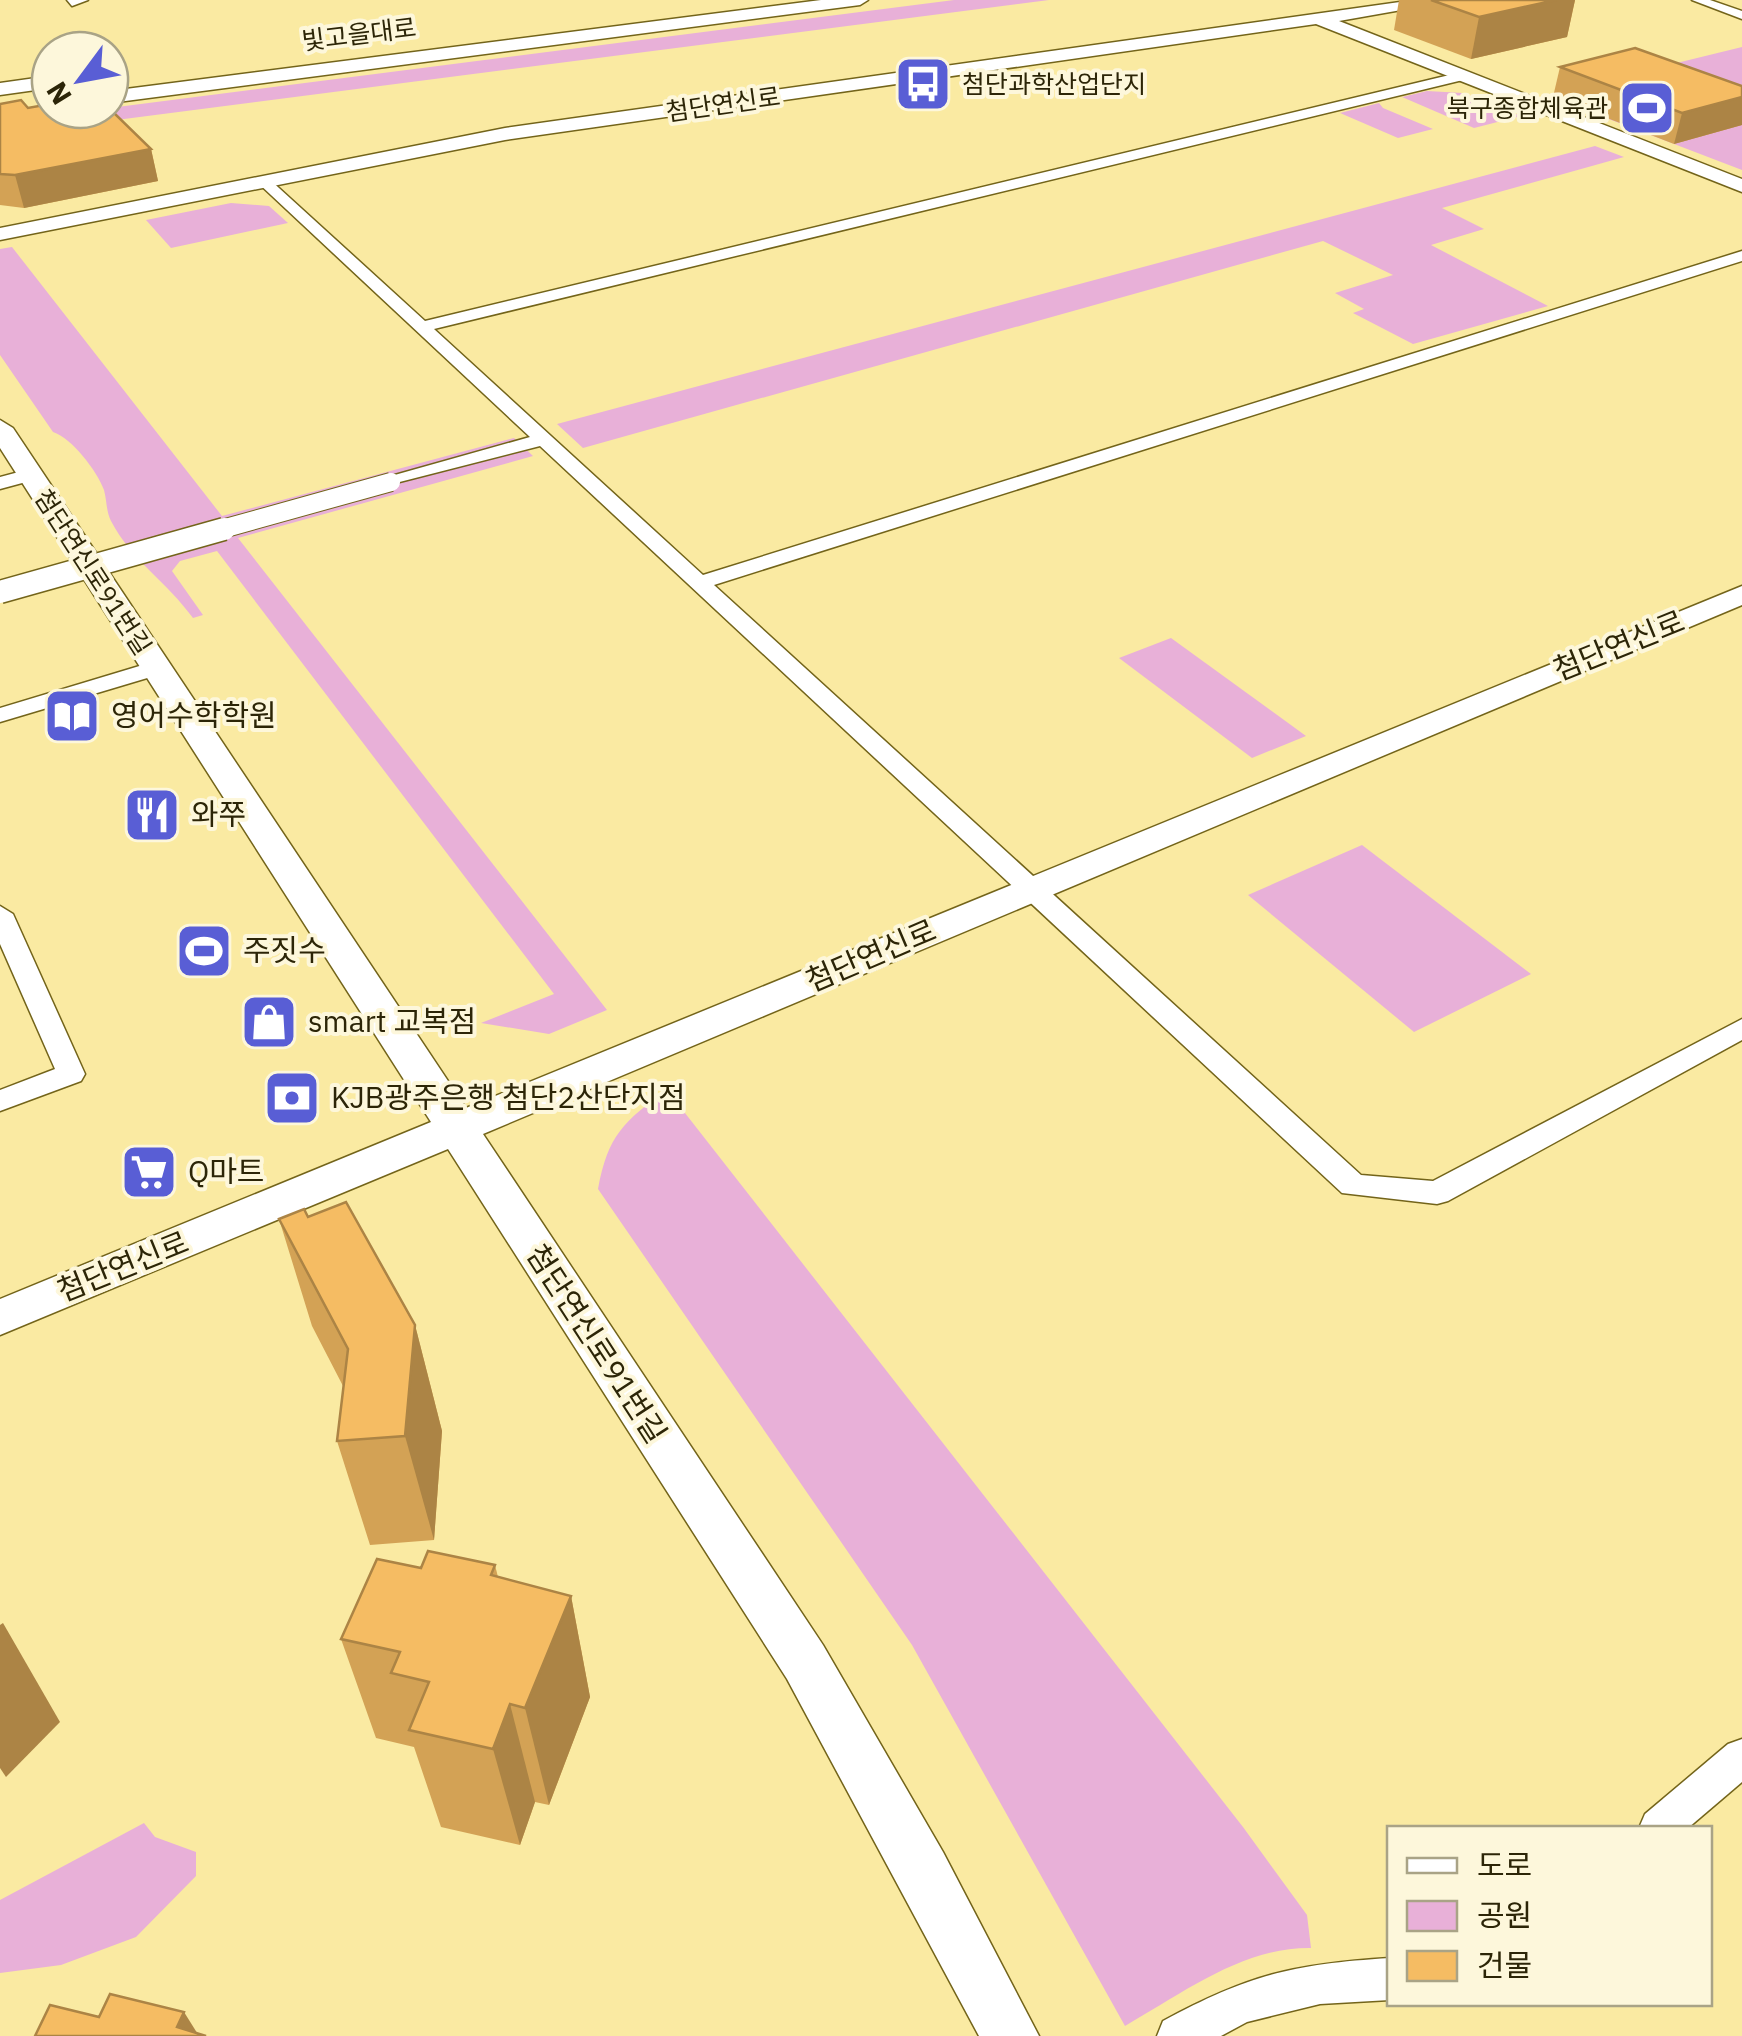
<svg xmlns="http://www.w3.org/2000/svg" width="1742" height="2036" font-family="'IBM Plex Sans','Noto Sans KR',sans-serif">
<rect width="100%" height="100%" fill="#faeaa2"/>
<g fill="#e8b0d8">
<path d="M 954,0 L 1049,0 L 0,135 L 0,122 Z"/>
<path d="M 1742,47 L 1742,170 L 1546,95 Z"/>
<path d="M 1427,91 L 1463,93 L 1521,116 L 1474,128 L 1402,97 Z"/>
<path d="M 1379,103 L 1383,108 L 1433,129 L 1398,138 L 1340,113 Z"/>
<path d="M 1595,146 L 1624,157 L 1442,208 L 1484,229 L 1431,245 L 1548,306 L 1413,344 L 1353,313 L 1364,309 L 1335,293 L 1393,275 L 1323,241 L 583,448 L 557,424 Z"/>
<path d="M 231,203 L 269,206 L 288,223 L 171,248 L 146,220 Z"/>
<path d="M 12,247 L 222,516 L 514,438 L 533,456 L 238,538 L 607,1010 L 549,1034 L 481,1023 L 554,994 L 217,551 L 180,561 L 172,571 L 203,615 L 193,618 C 167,582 132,561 111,521 C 106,511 107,501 104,490 C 97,471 72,438 53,432 L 0,355 L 0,249 Z"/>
<path d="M 1171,638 L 1306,736 L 1252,758 L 1119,658 Z"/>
<path d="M 1362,845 L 1531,974 L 1414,1032 L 1248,895 Z"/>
<path d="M 667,1090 L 1243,1827 L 1307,1915 L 1311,1948 C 1243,1947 1183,1993 1125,2026 L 912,1645 L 598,1189 C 608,1135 624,1121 667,1090 Z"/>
<path d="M 144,1823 L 155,1837 L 196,1852 L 196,1876 L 136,1937 L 61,1965 L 0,1973 L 0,1900 Z"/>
</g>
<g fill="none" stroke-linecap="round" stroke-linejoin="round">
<g stroke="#73641a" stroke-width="3">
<g id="street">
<path d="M 67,0 L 88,0 L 72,6 Z"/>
<path d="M 1692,0 L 1710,0 L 1742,11 L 1742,19 Z"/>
<path d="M 1462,72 L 1467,79 L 434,329 L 703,575 L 1742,251 L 1742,261 L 714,585 L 1361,1175 L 1433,1181 L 1742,1019 L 1742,1040 L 1448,1201 L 1437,1204 L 1342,1193 L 540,446 L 384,486 L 384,478 L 530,437 L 256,181 L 268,178 L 425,321 Z"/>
<path d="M 30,469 L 37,471 L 37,479 L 0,489 L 0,477 Z"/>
<path d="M 156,661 L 164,663 L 164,673 L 0,722 L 0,708 Z"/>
<path d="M 0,906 L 13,914 L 85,1074 L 81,1081 L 0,1111 L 0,1090 L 55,1069 L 0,944 Z"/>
<path d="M 1742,1739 L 1742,1782 L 1688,1828 L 1639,1828 L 1645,1814 L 1728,1744 Z"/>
<path d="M 1390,1958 L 1390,2000 L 1320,2004 L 1247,2022 L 1221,2036 L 1157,2036 L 1163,2021 C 1248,1975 1293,1964 1390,1958 Z"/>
</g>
</g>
<g stroke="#73641a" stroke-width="3">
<g id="secondary">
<path d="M 821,0 L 868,0 L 860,5 L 110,103 L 110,91 Z"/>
<path d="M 1414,0 L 1458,0 L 1339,21 L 1742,179 L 1742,192 L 1316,24 L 505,140 L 0,240 L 0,228 L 505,128 Z"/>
<path d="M 50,76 L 50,88 L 0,95 L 0,83 Z"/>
<path d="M 0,420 L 13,428 L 466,1108 L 1742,586 L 1742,605 L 483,1134 L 823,1645 L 943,1852 L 1039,2036 L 979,2036 L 787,1679 L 448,1149 L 0,1335 L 0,1299 L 431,1122 L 0,448 Z"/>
</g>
</g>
<use href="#street" fill="#fff" fill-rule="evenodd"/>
<use href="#secondary" fill="#fff" fill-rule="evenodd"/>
<g stroke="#73641a" stroke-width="20" stroke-linecap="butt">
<path id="street-bridge-far1" d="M 215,531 L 391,482"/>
</g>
<g stroke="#73641a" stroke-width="25" stroke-linecap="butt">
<path id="street-bridge" d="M 0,592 L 224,529"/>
</g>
<use href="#street-bridge-far1" stroke="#fff" stroke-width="18"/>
<use href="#street-bridge" stroke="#fff" stroke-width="22"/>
</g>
<g fill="#d3a255">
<path d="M 1399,0 L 1575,0 L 1567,37 L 1471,59 L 1394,30 Z"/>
<path d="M 1560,67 L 1742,86 L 1742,125 L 1674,144 L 1553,97 Z"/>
<path d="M 0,104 L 28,108 L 151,149 L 158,181 L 24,208 L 0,205 Z"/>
<path d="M 308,1217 L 415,1325 L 442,1431 L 434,1540 L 370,1545 L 337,1441 L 343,1386 L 312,1326 L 279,1219 Z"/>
<path d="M 495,1565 L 498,1577 L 571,1596 L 590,1697 L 549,1805 L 535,1802 L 520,1845 L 441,1827 L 414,1747 L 376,1738 L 341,1639 Z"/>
</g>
<g fill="#ac8445">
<path d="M 1556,0 L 1575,0 L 1567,37 L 1471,59 L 1479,17 Z"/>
<path d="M 1742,97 L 1742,125 L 1674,144 L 1682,113 Z"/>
<path d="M 151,149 L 158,181 L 24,208 L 15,175 Z"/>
<path d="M 415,1325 L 442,1431 L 434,1540 L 405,1436 Z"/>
<path d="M 571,1596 L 590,1697 L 549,1805 L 525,1708 Z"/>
<path d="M 3,1623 L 60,1722 L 6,1777 L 0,1768 L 0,1625 Z"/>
<path d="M 510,1704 L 535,1802 L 520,1845 L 493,1749 Z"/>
<path d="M 184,2012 L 199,2036 L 177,2027 Z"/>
</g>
<g fill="#f5bc63" stroke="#ac8445" stroke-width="2.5">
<path d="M 1431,0 L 1556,0 L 1479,17 Z"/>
<path d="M 1635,48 L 1742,86 L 1742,97 L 1682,113 L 1560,67 Z"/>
<path d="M 21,100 L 28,108 L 50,104 L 50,110 L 110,109 L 151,149 L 15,175 L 0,174 L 0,104 Z"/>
<path d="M 346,1202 L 415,1325 L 405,1436 L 337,1441 L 348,1349 L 279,1219 L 304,1209 L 308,1217 Z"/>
<path d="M 428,1551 L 495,1565 L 491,1575 L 571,1596 L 525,1708 L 510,1704 L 493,1749 L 409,1730 L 429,1682 L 391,1673 L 400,1652 L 341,1639 L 377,1559 L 421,1568 Z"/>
<path d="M 110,1994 L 184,2012 L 177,2027 L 206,2036 L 35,2036 L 50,2005 L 99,2017 Z"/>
</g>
<defs>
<g id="bus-square" transform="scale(2.875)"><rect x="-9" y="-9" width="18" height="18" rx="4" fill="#595ed5" stroke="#fdf7db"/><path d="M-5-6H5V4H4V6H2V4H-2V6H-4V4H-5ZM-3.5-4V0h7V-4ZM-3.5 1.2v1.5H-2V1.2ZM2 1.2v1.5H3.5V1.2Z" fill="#fff"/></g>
<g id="stadium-square" transform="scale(2.875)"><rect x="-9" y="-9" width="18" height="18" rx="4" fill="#595ed5" stroke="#fdf7db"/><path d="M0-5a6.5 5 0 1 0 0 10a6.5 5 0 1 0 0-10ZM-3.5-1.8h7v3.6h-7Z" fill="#fff"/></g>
<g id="library-square" transform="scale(2.875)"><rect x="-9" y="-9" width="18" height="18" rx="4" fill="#595ed5" stroke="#fdf7db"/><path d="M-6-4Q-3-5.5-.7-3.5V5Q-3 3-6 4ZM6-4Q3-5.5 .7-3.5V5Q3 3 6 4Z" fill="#fff"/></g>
<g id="restaurant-square" transform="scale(2.875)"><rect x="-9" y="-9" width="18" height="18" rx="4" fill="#595ed5" stroke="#fdf7db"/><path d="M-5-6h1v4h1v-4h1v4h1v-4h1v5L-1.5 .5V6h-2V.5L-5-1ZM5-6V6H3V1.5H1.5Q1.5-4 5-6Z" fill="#fff"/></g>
<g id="shop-square" transform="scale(2.875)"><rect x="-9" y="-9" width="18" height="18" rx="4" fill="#595ed5" stroke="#fdf7db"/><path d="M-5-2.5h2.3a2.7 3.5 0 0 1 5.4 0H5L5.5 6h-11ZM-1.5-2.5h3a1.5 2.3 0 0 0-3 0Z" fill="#fff"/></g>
<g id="bank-square" transform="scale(2.875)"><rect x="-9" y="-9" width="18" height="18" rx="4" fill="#595ed5" stroke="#fdf7db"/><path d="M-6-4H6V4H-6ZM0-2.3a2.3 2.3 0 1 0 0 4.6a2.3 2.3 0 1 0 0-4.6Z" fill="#fff"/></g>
<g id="supermarket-square" transform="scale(2.875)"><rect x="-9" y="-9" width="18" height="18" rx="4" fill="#595ed5" stroke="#fdf7db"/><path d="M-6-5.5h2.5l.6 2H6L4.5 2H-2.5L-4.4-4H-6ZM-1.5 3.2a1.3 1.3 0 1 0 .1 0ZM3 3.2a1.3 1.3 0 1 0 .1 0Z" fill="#fff"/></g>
</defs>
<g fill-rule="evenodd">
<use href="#bus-square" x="923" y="84"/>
<use href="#stadium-square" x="1647" y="108"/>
<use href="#library-square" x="72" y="716"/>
<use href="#restaurant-square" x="152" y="815"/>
<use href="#stadium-square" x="204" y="951"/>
<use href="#shop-square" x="269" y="1022"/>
<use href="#bank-square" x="292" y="1098"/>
<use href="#supermarket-square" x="149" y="1172"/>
</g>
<g text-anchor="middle" stroke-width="8" stroke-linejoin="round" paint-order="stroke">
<g font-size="25" fill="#2c2507" stroke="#fdf7db">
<text transform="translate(359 34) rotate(-7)" y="9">빛고을대로</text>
<text transform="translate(723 104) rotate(-8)" y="9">첨단연신로</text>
<text transform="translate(93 572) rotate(57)" y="9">첨단연신로91번길</text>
</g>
<g font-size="25" fill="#2c2507" stroke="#fdf7db" text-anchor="start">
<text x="962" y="93">첨단과학산업단지</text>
<text x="1608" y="117" text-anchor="end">북구종합체육관</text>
</g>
<g font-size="30" fill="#2c2507" stroke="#fdf7db">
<text transform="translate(1619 646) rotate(-22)" y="10">첨단연신로</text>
<text transform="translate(871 956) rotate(-23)" y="10">첨단연신로</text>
<text transform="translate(123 1267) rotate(-22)" y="10">첨단연신로</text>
<text transform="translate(596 1344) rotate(57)" y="10">첨단연신로91번길</text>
</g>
<g font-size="30" fill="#2c2507" stroke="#fdf7db" text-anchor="start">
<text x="111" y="726">영어수학학원</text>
<text x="191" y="825">와쭈</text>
<text x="243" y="961">주짓수</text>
<text x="308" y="1032">smart 교복점</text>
<text x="331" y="1108">KJB광주은행 첨단2산단지점</text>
<text x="188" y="1182">Q마트</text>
</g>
</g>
<rect x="1387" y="1826" width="325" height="180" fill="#fdf7db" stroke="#a9a386" stroke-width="2.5"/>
<rect x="1407" y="1858" width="50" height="15" fill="#ffffff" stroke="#a9a386" stroke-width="2.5"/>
<text x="1477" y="1876" font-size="30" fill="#2c2507">도로</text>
<rect x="1407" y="1901" width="50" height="30" fill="#e8b0d8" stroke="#a9a386" stroke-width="2.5"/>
<text x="1477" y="1926" font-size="30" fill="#2c2507">공원</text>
<rect x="1407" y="1951" width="50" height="30" fill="#f5bc63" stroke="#a9a386" stroke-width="2.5"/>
<text x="1477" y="1976" font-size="30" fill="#2c2507">건물</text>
<g transform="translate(80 80) rotate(238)"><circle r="48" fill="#fdf7db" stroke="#a9a386" stroke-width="2.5"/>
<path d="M0-8L18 38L0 25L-18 38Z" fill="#595ed5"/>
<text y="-15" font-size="28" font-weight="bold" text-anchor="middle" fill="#2c2507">N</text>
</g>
</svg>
